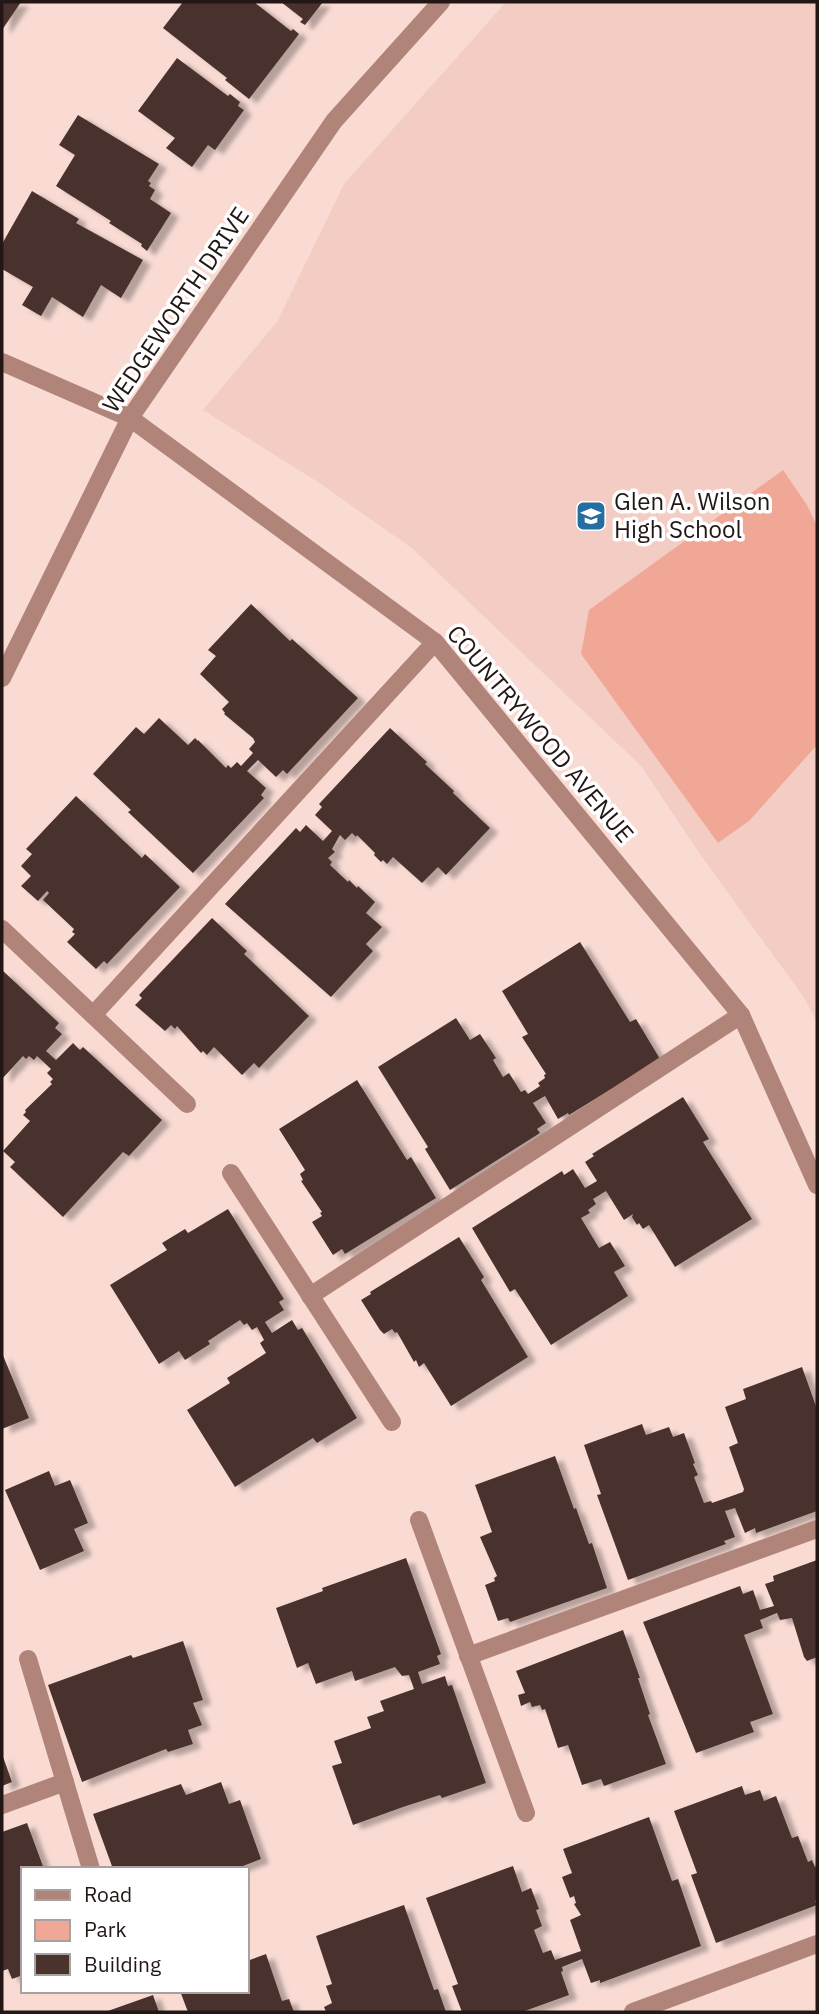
<svg xmlns="http://www.w3.org/2000/svg" width="819" height="2014" font-family="'IBM Plex Sans',sans-serif">
<defs>
<filter id="shadow"><feDropShadow dx="8" dy="4.5" stdDeviation="2" flood-color="#0004"/></filter>
</defs>
<rect width="100%" height="100%" fill="#f9dbd4"/>
<path fill="#f3cdc4" d="M 506,2 L 817,2 L 817,1023 L 805,999 L 704,860 L 641,766 L 413,549 L 318,482 L 203,410 L 277,322 L 344,184 Z"/>
<path fill="#f0a796" d="M 783,470 L 807,505 L 817,526 L 817,745 L 749,821 L 718,843 L 581,654 L 589,610 Z"/>
<g fill="#4a332d" filter="url(#shadow)">
<path d="M 2,2 L 21,2 L 2,30 Z"/>
<path d="M 183,2 L 254,2 L 291,31 L 293,29 L 299,34 L 249,99 L 225,80 L 227,78 L 163,28 Z"/>
<path d="M 281,2 L 323,2 L 305,25 L 300,22 L 303,19 Z"/>
<path d="M 177,58 L 228,96 L 230,94 L 240,102 L 238,106 L 244,110 L 215,150 L 208,145 L 192,167 L 166,148 L 175,138 L 138,111 Z"/>
<path d="M 78,115 L 159,164 L 148,181 L 151,183 L 149,186 L 155,190 L 150,199 L 171,213 L 147,251 L 141,246 L 142,244 L 109,223 L 111,221 L 56,186 L 75,155 L 59,145 Z"/>
<path d="M 32,191 L 79,219 L 76,223 L 143,260 L 121,298 L 101,285 L 83,317 L 52,297 L 41,316 L 22,305 L 33,287 L 2,269 L 2,244 Z"/>
<path d="M 251,604 L 290,641 L 292,639 L 358,698 L 287,774 L 283,770 L 276,777 L 258,760 L 247,771 L 266,788 L 261,795 L 264,798 L 193,873 L 128,812 L 131,810 L 93,774 L 136,727 L 144,734 L 159,718 L 188,745 L 195,738 L 198,741 L 198,740 L 226,768 L 228,765 L 231,768 L 237,762 L 241,766 L 253,753 L 249,749 L 255,742 L 253,738 L 224,714 L 225,713 L 222,709 L 229,702 L 200,674 L 216,656 L 208,650 Z"/>
<path d="M 390,728 L 427,762 L 425,764 L 454,791 L 453,793 L 490,828 L 446,875 L 438,867 L 422,883 L 393,857 L 387,864 L 383,860 L 381,862 L 374,855 L 375,853 L 357,835 L 356,837 L 352,833 L 345,840 L 340,835 L 332,849 L 335,852 L 328,858 L 332,862 L 330,865 L 348,882 L 349,880 L 357,888 L 358,886 L 375,902 L 366,913 L 382,927 L 366,944 L 373,951 L 331,997 L 225,904 L 296,828 L 300,832 L 306,825 L 323,841 L 332,831 L 315,815 L 322,807 L 319,804 Z"/>
<path d="M 76,796 L 142,858 L 145,854 L 180,887 L 107,964 L 104,961 L 96,969 L 67,942 L 75,934 L 72,932 L 74,929 L 43,900 L 49,893 L 47,891 L 38,901 L 21,886 L 31,876 L 21,866 L 32,854 L 26,849 Z"/>
<path d="M 212,918 L 247,951 L 244,954 L 309,1016 L 259,1068 L 254,1063 L 242,1075 L 214,1047 L 207,1055 L 203,1051 L 201,1053 L 177,1026 L 175,1029 L 171,1025 L 165,1031 L 135,1005 L 142,998 L 139,995 Z"/>
<path d="M 580,942 L 630,1022 L 636,1019 L 660,1059 L 569,1115 L 568,1113 L 558,1119 L 545,1096 L 533,1103 L 546,1123 L 537,1129 L 540,1133 L 450,1190 L 425,1149 L 428,1147 L 378,1067 L 456,1018 L 470,1040 L 480,1034 L 496,1058 L 493,1060 L 503,1077 L 509,1073 L 521,1092 L 525,1090 L 528,1094 L 540,1086 L 538,1083 L 545,1078 L 544,1075 L 546,1074 L 522,1037 L 528,1034 L 502,991 Z"/>
<path d="M 2,970 L 59,1023 L 55,1028 L 62,1034 L 46,1051 L 56,1060 L 73,1043 L 80,1050 L 83,1047 L 162,1120 L 129,1156 L 123,1152 L 63,1217 L 10,1167 L 15,1162 L 3,1151 L 30,1121 L 23,1115 L 26,1112 L 25,1110 L 52,1084 L 50,1082 L 53,1079 L 47,1073 L 51,1069 L 37,1056 L 34,1060 L 29,1056 L 26,1059 L 23,1056 L 2,1079 Z"/>
<path d="M 357,1080 L 407,1160 L 411,1157 L 436,1198 L 345,1254 L 342,1249 L 333,1255 L 312,1222 L 322,1216 L 320,1213 L 322,1212 L 301,1181 L 303,1180 L 300,1174 L 305,1170 L 279,1129 Z"/>
<path d="M 683,1097 L 709,1139 L 703,1142 L 752,1219 L 675,1267 L 649,1225 L 643,1229 L 639,1223 L 637,1225 L 632,1217 L 633,1214 L 624,1220 L 606,1191 L 593,1199 L 596,1204 L 588,1210 L 590,1213 L 581,1218 L 599,1248 L 610,1242 L 625,1266 L 614,1272 L 628,1296 L 551,1345 L 515,1289 L 510,1292 L 472,1228 L 562,1171 L 564,1175 L 573,1169 L 585,1188 L 597,1181 L 585,1162 L 594,1156 L 592,1154 Z"/>
<path d="M 228,1209 L 284,1299 L 279,1302 L 284,1310 L 265,1322 L 272,1333 L 292,1320 L 298,1330 L 302,1328 L 357,1418 L 317,1443 L 313,1438 L 235,1487 L 187,1410 L 230,1383 L 227,1378 L 266,1353 L 260,1343 L 264,1340 L 257,1327 L 252,1330 L 247,1323 L 244,1325 L 240,1320 L 208,1341 L 210,1344 L 185,1360 L 179,1351 L 159,1364 L 110,1285 L 167,1250 L 162,1243 L 185,1229 L 188,1233 Z"/>
<path d="M 459,1237 L 484,1277 L 481,1280 L 528,1357 L 451,1406 L 424,1363 L 419,1367 L 416,1360 L 414,1362 L 397,1332 L 395,1333 L 392,1329 L 384,1334 L 380,1330 L 361,1300 L 371,1294 L 370,1292 Z"/>
<path d="M 2,1353 L 29,1418 L 2,1429 Z"/>
<path d="M 802,1367 L 817,1409 L 817,1511 L 756,1533 L 755,1528 L 745,1533 L 735,1508 L 725,1511 L 735,1537 L 724,1541 L 726,1544 L 628,1580 L 597,1495 L 601,1494 L 584,1445 L 642,1424 L 646,1435 L 669,1427 L 673,1437 L 684,1433 L 695,1463 L 693,1464 L 698,1475 L 694,1477 L 704,1503 L 711,1501 L 712,1503 L 743,1492 L 744,1489 L 729,1447 L 738,1443 L 725,1407 L 746,1399 L 743,1389 Z"/>
<path d="M 555,1456 L 574,1509 L 576,1508 L 589,1544 L 592,1543 L 607,1588 L 510,1622 L 508,1618 L 498,1621 L 485,1585 L 495,1581 L 494,1578 L 497,1576 L 480,1537 L 492,1532 L 475,1485 Z"/>
<path d="M 49,1471 L 55,1486 L 70,1480 L 88,1523 L 74,1529 L 84,1551 L 40,1570 L 5,1490 Z"/>
<path d="M 406,1558 L 441,1654 L 437,1656 L 440,1664 L 418,1672 L 422,1684 L 445,1676 L 448,1686 L 452,1685 L 486,1783 L 442,1798 L 440,1795 L 403,1807 L 353,1825 L 332,1766 L 342,1763 L 334,1741 L 371,1728 L 367,1717 L 384,1711 L 380,1701 L 414,1689 L 409,1675 L 402,1676 L 395,1667 L 355,1681 L 352,1671 L 316,1684 L 308,1663 L 297,1668 L 276,1608 L 323,1591 L 322,1588 Z"/>
<path d="M 817,1560 L 817,1657 L 807,1661 L 804,1657 L 792,1618 L 780,1620 L 777,1613 L 760,1620 L 763,1628 L 744,1635 L 773,1714 L 750,1722 L 754,1732 L 696,1753 L 643,1622 L 740,1586 L 743,1594 L 753,1590 L 760,1610 L 774,1606 L 765,1584 L 774,1581 L 773,1576 Z"/>
<path d="M 623,1630 L 640,1678 L 638,1678 L 650,1714 L 648,1715 L 666,1764 L 604,1786 L 601,1779 L 582,1785 L 568,1745 L 558,1748 L 545,1709 L 542,1710 L 540,1705 L 532,1707 L 530,1702 L 521,1706 L 518,1695 L 525,1693 L 516,1671 Z"/>
<path d="M 183,1641 L 203,1700 L 193,1703 L 202,1725 L 188,1730 L 193,1744 L 168,1752 L 166,1749 L 82,1782 L 48,1685 L 131,1655 L 133,1658 Z"/>
<path d="M 2,1754 L 12,1782 L 2,1786 Z"/>
<path d="M 221,1782 L 229,1804 L 240,1800 L 261,1859 L 235,1869 L 113,1869 L 93,1814 L 181,1784 L 186,1795 Z"/>
<path d="M 742,1786 L 745,1795 L 760,1790 L 764,1801 L 776,1796 L 792,1838 L 798,1836 L 808,1862 L 812,1860 L 815,1867 L 817,1866 L 817,1900 L 815,1901 L 817,1905 L 716,1943 L 691,1875 L 697,1873 L 674,1811 Z"/>
<path d="M 649,1817 L 672,1881 L 678,1879 L 701,1946 L 600,1983 L 600,1980 L 591,1983 L 582,1959 L 562,1967 L 563,1971 L 561,1972 L 569,1995 L 522,2012 L 462,2012 L 452,1986 L 458,1984 L 426,1898 L 513,1866 L 522,1892 L 531,1888 L 539,1909 L 536,1910 L 542,1926 L 534,1930 L 543,1953 L 551,1950 L 555,1960 L 581,1951 L 570,1920 L 581,1915 L 574,1904 L 576,1903 L 574,1896 L 570,1898 L 562,1877 L 572,1873 L 563,1849 Z"/>
<path d="M 27,1823 L 44,1869 L 23,1869 L 23,1975 L 12,1979 L 8,1969 L 2,1971 L 2,1832 Z"/>
<path d="M 404,1905 L 434,1990 L 438,1989 L 446,2012 L 326,2012 L 324,2007 L 332,2003 L 326,1986 L 332,1984 L 316,1936 Z"/>
<path d="M 266,1954 L 282,2001 L 289,1999 L 294,2012 L 188,2012 L 180,1991 L 247,1991 L 247,1961 Z"/>
<path d="M 153,1995 L 159,2012 L 105,2012 Z"/>
</g>
<g fill="none" stroke-linecap="round" stroke-linejoin="round">
<g stroke="#b08479" stroke-width="18">
<path d="M 2,362 L 130,418 L 435,642 L 741,1015 L 817,1185"/>
<path d="M 2,678 L 130,418 L 334,121 L 441,2"/>
<path d="M 2,929 L 187,1104"/>
<path d="M 93,1015 L 435,642"/>
<path d="M 231,1173 L 392,1422"/>
<path d="M 310,1296 L 741,1015"/>
<path d="M 419,1520 L 526,1813"/>
<path d="M 468,1656 L 817,1529"/>
<path d="M 28,1659 L 91,1869"/>
<path d="M 2,1805 L 65,1782"/>
<path d="M 633,2012 L 817,1944"/>
</g>
</g>
<defs>
<g id="school-square" transform="scale(1.575)"><rect x="-9" y="-9" width="18" height="18" rx="4" fill="#246ea2" stroke="#fff"/><path d="M0-5L7-2L0 1L-7-2ZM-4 1L0 2.5L4 1V4Q0 6-4 4Z" fill="#fff"/></g>
</defs>
<g fill-rule="evenodd">
<use href="#school-square" x="591" y="516"/>
</g>
<g text-anchor="middle" stroke-width="7" stroke-linejoin="round" paint-order="stroke">
<g font-size="24" fill="#221715" stroke="#fff">
<text transform="translate(176 310) rotate(-56)" y="8">WEDGEWORTH DRIVE</text>
<text transform="translate(540 734) rotate(50)" y="8">COUNTRYWOOD AVENUE</text>
</g>
<g font-size="24" fill="#221715" stroke="#fff" text-anchor="start">
<text x="614" y="510">Glen A. Wilson<tspan x="614" dy="28">High School</tspan></text>
</g>
</g>
<rect width="819" height="2014" fill="none" stroke="#221715" stroke-width="7"/>
<rect x="21" y="1867" width="228" height="126" fill="#ffffff" stroke="#a7a2a1" stroke-width="2"/>
<rect x="35" y="1890" width="35" height="10" fill="#b08479" stroke="#a7a2a1" stroke-width="2"/>
<text x="84" y="1902" font-size="21" fill="#221715">Road</text>
<rect x="35" y="1920" width="35" height="21" fill="#f0a796" stroke="#a7a2a1" stroke-width="2"/>
<text x="84" y="1937" font-size="21" fill="#221715">Park</text>
<rect x="35" y="1954" width="35" height="21" fill="#4a332d" stroke="#a7a2a1" stroke-width="2"/>
<text x="84" y="1972" font-size="21" fill="#221715">Building</text>
</svg>
